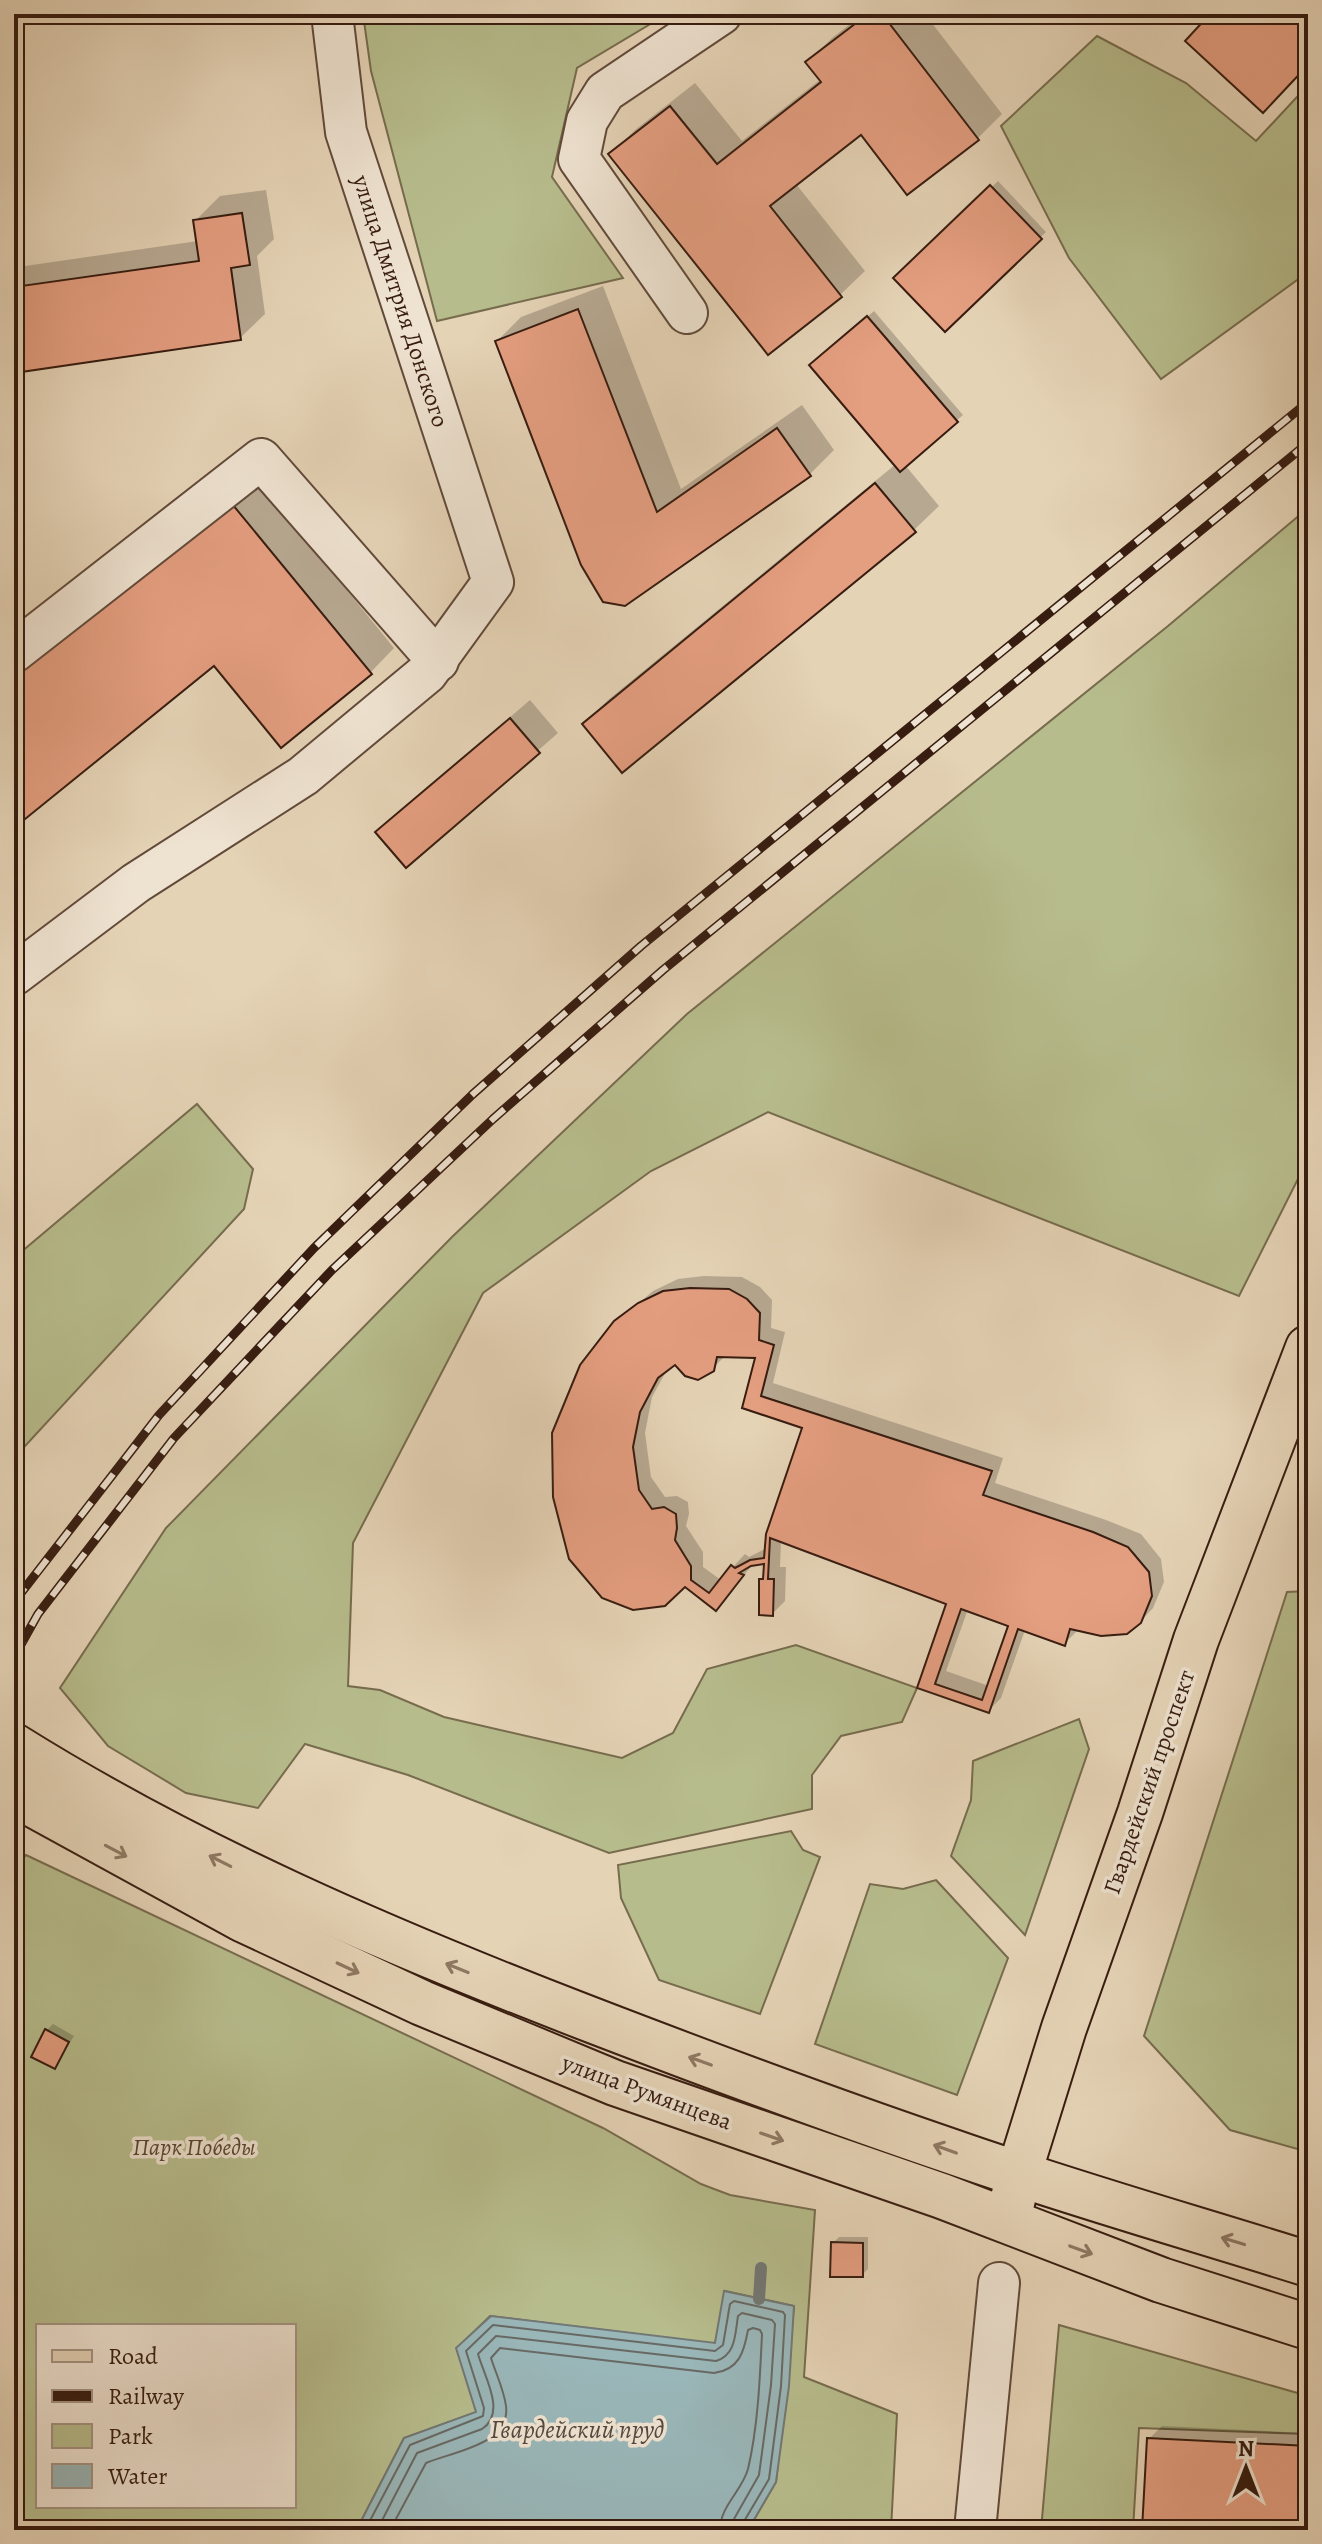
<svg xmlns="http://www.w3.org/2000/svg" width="1322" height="2544" font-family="Alegreya,serif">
<rect width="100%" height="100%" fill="#e5d3b6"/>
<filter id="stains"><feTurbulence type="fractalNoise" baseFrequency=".0025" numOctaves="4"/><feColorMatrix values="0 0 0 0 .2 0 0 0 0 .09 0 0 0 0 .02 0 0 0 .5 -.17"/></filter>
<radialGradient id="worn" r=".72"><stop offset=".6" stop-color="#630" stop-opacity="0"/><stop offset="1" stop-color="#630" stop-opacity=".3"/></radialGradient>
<g fill="#b7bc8c" stroke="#776c4e" stroke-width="2" fill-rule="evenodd">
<path d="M 363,14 L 667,14 L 577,68 L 552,177 L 623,278 L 437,321 L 371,71 Z"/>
<path d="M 1097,36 L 1186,83 L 1256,141 L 1308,85 L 1308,272 L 1161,379 L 1069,258 L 1001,126 Z"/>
<path d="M 1308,508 L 1308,1159 L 1239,1296 L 768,1112 L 651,1171 L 483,1293 L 353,1543 L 348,1686 L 380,1690 L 444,1717 L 622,1758 L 673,1733 L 707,1669 L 796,1645 L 917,1688 L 902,1722 L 841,1736 L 812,1775 L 812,1809 L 609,1853 L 408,1775 L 305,1744 L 258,1808 L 186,1793 L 108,1746 L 60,1688 L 166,1528 L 452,1237 L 687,1014 L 1168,626 Z"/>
<path d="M 197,1104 L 253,1169 L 244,1209 L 14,1458 L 14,1258 Z"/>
<path d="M 1308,1591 L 1308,2152 L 1230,2130 L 1144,2036 L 1287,1592 Z"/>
<path d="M 1079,1719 L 1089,1749 L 1025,1935 L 951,1856 L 971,1800 L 973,1761 Z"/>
<path d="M 791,1831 L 803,1850 L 820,1857 L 760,2014 L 659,1980 L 621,1898 L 618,1865 Z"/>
<path d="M 26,1855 L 603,2128 L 701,2184 L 730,2195 L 815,2210 L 804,2377 L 897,2414 L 891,2530 L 748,2530 L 776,2482 L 794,2306 L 725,2291 L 715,2344 L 490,2316 L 457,2348 L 477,2412 L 404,2438 L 357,2529 L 325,2527 L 324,2530 L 14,2530 L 14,1870 ZM 38,2326 L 294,2326 L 294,2506 L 38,2506 Z"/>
<path d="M 936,1880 L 1008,1958 L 957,2095 L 815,2044 L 870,1884 L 903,1889 Z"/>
<path d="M 1059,2325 L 1308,2396 L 1308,2434 L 1139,2428 L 1133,2530 L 1041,2530 Z"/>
</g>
<path fill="#99b6b8" stroke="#727875" stroke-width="2" d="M 724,2291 L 794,2306 L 789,2386 L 776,2482 L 748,2530 L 324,2530 L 324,2527 L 357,2529 L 404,2438 L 476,2412 L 456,2348 L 491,2316 L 715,2343 Z"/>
<g fill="#0003" fill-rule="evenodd">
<path d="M 14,14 L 21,14 L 24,60 L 14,70 Z"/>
<path d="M 863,14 L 925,14 L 1002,114 L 977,139 L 862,132 L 796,184 L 865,271 L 840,295 L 611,154 L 635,130 L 695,83 L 742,141 L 821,79 L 808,62 L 832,38 Z"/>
<path d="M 983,14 L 994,14 L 987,20 Z"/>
<path d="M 998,181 L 1046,232 L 945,329 L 896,278 Z"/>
<path d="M 266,190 L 274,239 L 257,256 L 265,314 L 240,338 L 14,371 L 14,225 L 19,224 L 25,266 L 198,241 L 195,221 L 220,196 Z"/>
<path d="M 603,286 L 681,489 L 802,405 L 834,450 L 810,474 L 625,604 L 497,341 L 521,317 Z"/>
<path d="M 874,311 L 963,415 L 905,465 L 939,506 L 914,530 L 584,724 L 608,700 L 896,464 L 817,360 Z"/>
<path d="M 254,476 L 394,648 L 370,673 L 214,664 L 14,826 L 14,670 Z"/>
<path d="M 530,700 L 558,733 L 406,866 L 378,832 Z"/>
<path d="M 704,1276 L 742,1277 L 760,1287 L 772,1300 L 771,1328 L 785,1332 L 773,1383 L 1003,1458 L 995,1483 L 1106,1520 L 1141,1534 L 1161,1559 L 1164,1582 L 1153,1608 L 1140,1622 L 1077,1631 L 1065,1643 L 1025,1630 L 1001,1698 L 988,1711 L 920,1686 L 949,1603 L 781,1540 L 780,1567 L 786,1567 L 785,1601 L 772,1614 L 761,1580 L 766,1576 L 766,1561 L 754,1563 L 716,1609 L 685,1585 L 633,1608 L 616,1322 L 653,1291 L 678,1279 ZM 726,1355 L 757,1356 L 744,1407 L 805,1427 L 767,1548 L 749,1557 L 745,1554 L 721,1580 L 703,1567 L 703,1552 L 686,1526 L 689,1514 L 688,1502 L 677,1496 L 665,1497 L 651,1477 L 645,1433 L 652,1397 L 668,1368 L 675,1362 L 712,1369 ZM 968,1609 L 1010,1625 L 989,1686 L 946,1671 Z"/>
<path d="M 53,2024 L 74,2036 L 55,2066 L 34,2056 L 47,2030 Z"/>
<path d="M 839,2237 L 868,2237 L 868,2269 L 862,2275 L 833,2243 Z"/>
<path d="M 1162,2426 L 1308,2433 L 1308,2530 L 1144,2530 L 1149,2439 Z"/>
</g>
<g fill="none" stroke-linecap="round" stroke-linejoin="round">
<g stroke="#686964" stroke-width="2">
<path d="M 365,2530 L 410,2445 L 483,2416 L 484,2408 L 466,2351 L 493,2325 L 715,2351 L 723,2345 L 730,2304 L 734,2301 L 783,2312 L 785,2315 L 781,2386 L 769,2479 L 743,2523 L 742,2530"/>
<path d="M 377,2530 L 417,2453 L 482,2429 C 507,2413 484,2376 478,2354 L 496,2336 L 716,2361 C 736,2355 735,2334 738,2316 L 742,2313 L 772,2320 L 775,2324 L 771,2385 L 759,2475 L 734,2519 L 732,2530"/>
<path d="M 390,2530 L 426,2463 C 451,2452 511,2445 506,2406 C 504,2390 496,2374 491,2358 L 500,2348 L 714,2373 C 739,2370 744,2352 748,2330 L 753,2328 L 760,2330 L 762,2334 C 760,2377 758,2427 748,2469 C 742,2491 720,2506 720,2530"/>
</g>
<path stroke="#727875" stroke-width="12" d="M 759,2299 L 761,2268"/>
</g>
<g fill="#e49e80" stroke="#371c10" stroke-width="2" fill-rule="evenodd">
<path d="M 868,14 L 882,14 L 979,140 L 907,195 L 861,135 L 770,206 L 842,297 L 768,355 L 608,154 L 670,106 L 717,164 L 821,82 L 805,62 Z"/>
<path d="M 1210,14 L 1308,14 L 1308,65 L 1263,113 L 1185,41 Z"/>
<path d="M 990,185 L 1042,239 L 945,332 L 893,278 Z"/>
<path d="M 242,213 L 250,265 L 231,268 L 241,340 L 14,373 L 14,287 L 199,261 L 193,220 Z"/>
<path d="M 578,309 L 657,512 L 777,428 L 811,476 L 625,606 L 603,602 L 581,565 L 495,341 Z"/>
<path d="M 867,316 L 958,422 L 900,472 L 809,365 Z"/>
<path d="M 875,483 L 916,532 L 622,773 L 582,724 Z"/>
<path d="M 228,499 L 372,674 L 281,748 L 214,666 L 14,828 L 14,673 Z"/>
<path d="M 510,718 L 540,753 L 406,868 L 375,832 Z"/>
<path d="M 690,1288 L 729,1289 L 747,1299 L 760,1313 L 759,1340 L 774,1345 L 761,1396 L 992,1471 L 983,1495 L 1093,1532 L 1128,1547 L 1149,1572 L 1152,1596 L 1141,1623 L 1127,1634 L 1101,1636 L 1070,1629 L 1065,1646 L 1018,1629 L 989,1713 L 917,1688 L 946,1604 L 770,1538 L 768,1579 L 774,1579 L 773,1616 L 759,1615 L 759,1579 L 763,1579 L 764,1564 L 751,1566 L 739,1573 L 744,1575 L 716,1611 L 685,1587 L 665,1606 L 633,1610 L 602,1598 L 569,1559 L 553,1497 L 552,1433 L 580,1365 L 614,1321 L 638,1303 L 663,1291 ZM 717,1357 L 755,1358 L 742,1408 L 802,1428 L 766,1534 L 764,1558 L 750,1560 L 735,1568 L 731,1565 L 709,1593 L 691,1580 L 691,1566 L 675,1540 L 677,1528 L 676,1514 L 664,1507 L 652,1509 L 639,1490 L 633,1447 L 640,1412 L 658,1378 L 675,1365 L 685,1376 L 698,1380 L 714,1371 ZM 961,1609 L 1008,1626 L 982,1700 L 935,1684 Z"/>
<path d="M 45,2029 L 69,2042 L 55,2069 L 31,2057 Z"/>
<path d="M 831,2242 L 863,2243 L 863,2277 L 830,2277 Z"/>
<path d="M 1147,2438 L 1308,2446 L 1308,2530 L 1142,2530 Z"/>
</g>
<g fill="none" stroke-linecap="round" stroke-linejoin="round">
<g stroke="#624a3a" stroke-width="44">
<g id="minor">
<path d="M 687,313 L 579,159 L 587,121 L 605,92 L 721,14"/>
<path d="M 14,652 L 261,459 L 438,661"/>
<path d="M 14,975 L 136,883 L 303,776 L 427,673 L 493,582 L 346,132 L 332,14"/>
<path d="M 975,2530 L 999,2283"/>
</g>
</g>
<g stroke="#371c10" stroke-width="48">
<g id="major">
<path d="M 14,1746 C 193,1858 387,1941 584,2017 C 706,2064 829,2110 953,2152 C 1070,2193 1190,2227 1308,2264"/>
<path d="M 14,1794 L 242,1919 L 422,2003 L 615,2083 L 942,2196 L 1161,2280 L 1308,2327"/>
<path d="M 1012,2203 L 1019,2173 L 1064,2028 L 1140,1813 L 1196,1640 L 1308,1348"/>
</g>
</g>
<use href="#minor" stroke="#eee2d0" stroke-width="40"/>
<use href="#major" stroke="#e5d3b6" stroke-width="44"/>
<g stroke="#371c10" stroke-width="9">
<g id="rail">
<path d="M 14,1602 L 159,1415 L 314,1248 L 473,1094 L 641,946 L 1308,402"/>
<path d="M 14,1657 L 38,1614 L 174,1438 L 332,1270 L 493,1119 L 663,970 L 1308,443"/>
</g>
</g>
<use href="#rail" stroke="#eee2d0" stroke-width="6" stroke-dasharray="18" stroke-linecap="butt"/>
</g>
<defs><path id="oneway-shaft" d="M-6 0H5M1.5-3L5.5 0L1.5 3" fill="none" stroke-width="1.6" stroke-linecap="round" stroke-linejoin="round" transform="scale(2)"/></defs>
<g stroke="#8e7863">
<use href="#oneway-shaft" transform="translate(116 1851) rotate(28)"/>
<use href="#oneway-shaft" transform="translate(220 1861) rotate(-153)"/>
<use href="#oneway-shaft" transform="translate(348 1968) rotate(25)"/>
<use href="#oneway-shaft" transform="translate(457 1968) rotate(-158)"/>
<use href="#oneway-shaft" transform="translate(700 2061) rotate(-160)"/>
<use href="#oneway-shaft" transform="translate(772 2137) rotate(19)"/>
<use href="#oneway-shaft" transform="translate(945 2149) rotate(-160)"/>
<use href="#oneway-shaft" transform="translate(1233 2241) rotate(-163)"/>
<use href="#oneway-shaft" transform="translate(1081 2250) rotate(20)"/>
</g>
<g text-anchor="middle" stroke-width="7" stroke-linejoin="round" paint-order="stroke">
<g font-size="24" fill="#371c10" stroke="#eee2d0">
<text transform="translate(401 301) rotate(72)" y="8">улица Дмитрия Донского</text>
<text transform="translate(1149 1782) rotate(-71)" y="8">Гвардейский проспект</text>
<text transform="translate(647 2092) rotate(20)" y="8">улица Румянцева</text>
</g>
<g font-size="24" font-style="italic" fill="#57442f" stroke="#eee2d0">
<text x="194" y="2155">Парк Победы</text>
</g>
<g font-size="26" font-style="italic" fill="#544a42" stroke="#eee2d0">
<text x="577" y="2438">Гвардейский пруд</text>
</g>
</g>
<rect width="1322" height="2544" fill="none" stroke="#e5d3b6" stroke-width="48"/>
<rect x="16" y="16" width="1290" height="2512" fill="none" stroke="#371c10" stroke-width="4"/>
<rect x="24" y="24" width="1274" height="2496" fill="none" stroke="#371c10" stroke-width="2"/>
<rect x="36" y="2324" width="260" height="184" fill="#eee2d0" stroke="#a59383" stroke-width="2"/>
<rect x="52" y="2350" width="40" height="12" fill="#e5d3b6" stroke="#a59383" stroke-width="2"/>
<text x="108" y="2364" font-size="24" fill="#371c10">Road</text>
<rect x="52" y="2390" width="40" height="12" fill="#371c10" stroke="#a59383" stroke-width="2"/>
<text x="108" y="2404" font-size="24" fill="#371c10">Railway</text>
<rect x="52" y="2424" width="40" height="24" fill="#b7bc8c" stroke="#a59383" stroke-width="2"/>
<text x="108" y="2444" font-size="24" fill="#371c10">Park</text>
<rect x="52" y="2464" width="40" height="24" fill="#99b6b8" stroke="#a59383" stroke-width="2"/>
<text x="108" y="2484" font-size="24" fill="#371c10">Water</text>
<g transform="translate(1246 2468)" stroke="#eee2d0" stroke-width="6" paint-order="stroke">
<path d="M0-6L14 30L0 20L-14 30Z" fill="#371c10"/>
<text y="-12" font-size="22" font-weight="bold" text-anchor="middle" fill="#371c10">N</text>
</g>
<rect width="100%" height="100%" filter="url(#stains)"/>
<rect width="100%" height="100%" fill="url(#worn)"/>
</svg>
